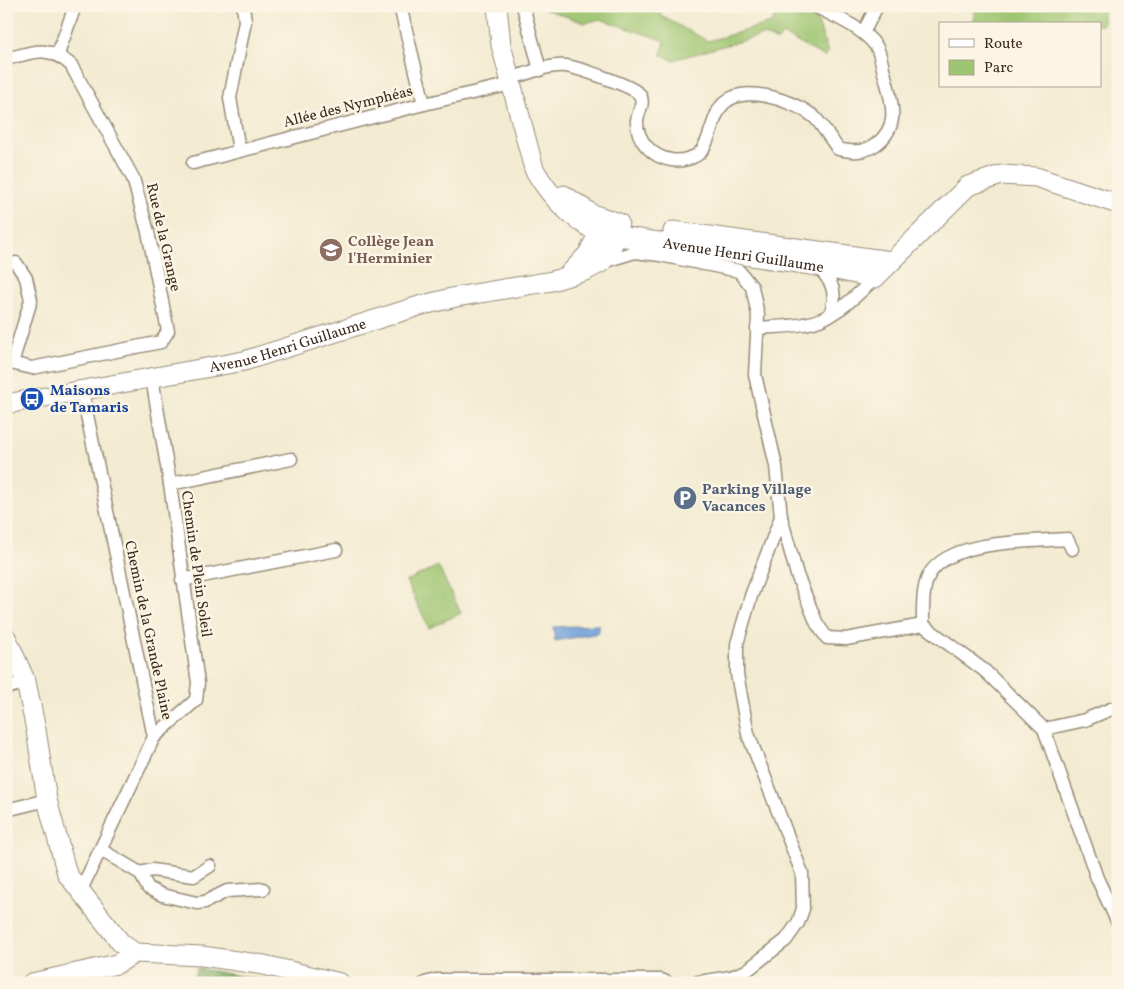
<svg xmlns="http://www.w3.org/2000/svg" width="1124" height="989" font-family="Vollkorn,serif">
<rect width="100%" height="100%" fill="#fcf5e5"/>
<filter id="ink" filterUnits="userSpaceOnUse"><feTurbulence type="fractalNoise" baseFrequency=".02" numOctaves="2"/><feDisplacementMap in="SourceGraphic" scale="10" xChannelSelector="R" yChannelSelector="G"/><feConvolveMatrix kernelMatrix="1 2 1 2 8 2 1 2 1" color-interpolation-filters="sRGB"/></filter>
<filter id="wash" filterUnits="userSpaceOnUse"><feTurbulence type="fractalNoise" baseFrequency=".0096" numOctaves="4" result="noise"/><feDisplacementMap in="SourceGraphic" scale="20" xChannelSelector="R" yChannelSelector="G"/><feGaussianBlur stdDeviation="1.12" result="paint"/><feColorMatrix in="noise" values="0 0 0 0 0 0 0 0 0 0 0 0 0 0 0 0 0 1.4 0 .05"/><feComposite in="paint" operator="in"/></filter>
<g filter="url(#wash)">
<rect width="100%" height="100%" fill="#f3ebd1"/>
<g fill="#9ec571" stroke="#6c7848">
<path d="M 544,6 L 668,6 L 659,15 L 708,41 L 771,23 L 782,6 L 797,6 L 816,16 L 828,53 L 825,57 L 782,34 L 778,41 L 763,35 L 673,60 L 661,55 L 665,41 L 600,19 L 585,23 L 545,9 Z"/>
<path d="M 974,6 L 1103,6 L 1103,25 L 974,24 Z"/>
<path d="M 438,566 L 461,613 L 429,628 L 406,581 Z"/>
</g>
<path fill="#7eaa63" stroke="#5c6a40" d="M 197,968 L 277,983 L 191,983 Z"/>
<path fill="#70a1da" stroke="#56667c" d="M 598,625 L 599,633 L 555,641 L 553,627 Z"/>
</g>
<g filter="url(#ink)">
<g fill="none" stroke-linecap="round" stroke-linejoin="round">
<g stroke="#978a78" stroke-width="15">
<g id="street">
<path d="M 400,6 L 424,104"/>
<path d="M 523,6 L 540,70"/>
<path d="M 863,33 L 877,6"/>
<path d="M 58,54 L 75,6"/>
<path d="M 6,59 C 34,52 47,44 71,65 L 133,178 L 148,232 L 168,331 L 161,342 L 32,368 L 6,362"/>
<path d="M 511,78 C 528,74 548,64 566,66 C 578,68 634,86 640,95 C 645,103 638,112 637,120 C 636,140 652,157 671,160 C 680,162 697,158 702,150 C 711,138 712,120 720,108 C 739,81 792,100 813,116 C 818,119 833,142 838,149 C 852,152 863,153 875,145 C 901,127 892,102 885,76 C 882,67 881,54 876,46 C 862,27 835,17 815,6"/>
<path d="M 239,150 L 230,98 L 245,21 L 243,6"/>
<path d="M 193,163 L 424,104 L 512,84"/>
<path d="M 602,262 L 635,252 L 660,255 L 739,271 L 752,287 L 758,315 L 755,375 L 776,466 L 781,517 L 797,575 L 817,624 L 827,638 L 846,639 L 923,625 L 985,671 L 1044,729 L 1097,878 L 1118,923"/>
<path d="M 817,266 C 833,282 838,293 830,315"/>
<path d="M 757,328 C 772,327 789,327 804,324 C 833,320 855,297 875,278"/>
<path d="M 12,363 L 31,300 L 26,278 L 16,263"/>
<path d="M 152,378 L 170,484 L 198,683 L 196,700 L 154,737"/>
<path d="M 170,484 L 291,459"/>
<path d="M 182,580 L 336,550"/>
<path d="M 923,625 C 923,610 922,588 929,575 C 949,539 1030,542 1067,539 L 1072,549"/>
<path d="M 6,688 L 26,682"/>
<path d="M 1044,729 L 1085,720 L 1118,706"/>
<path d="M 6,810 L 47,800"/>
<path d="M 101,850 L 140,873 L 148,888 L 162,895 L 197,903 L 205,902 L 227,891 L 263,889"/>
<path d="M 140,873 L 152,870 L 194,876 L 210,866"/>
<path d="M 80,892 L 154,737 L 82,391"/>
<path d="M 425,983 L 436,980 L 661,980 L 668,983"/>
<path d="M 693,983 L 731,977 L 746,971 L 786,940 L 798,923 L 803,909 L 802,873 L 748,734 L 737,674 L 737,644 L 751,596 L 781,517"/>
</g>
</g>
<g stroke="#978a78" stroke-width="21">
<g id="secondary">
<path id="s1" d="M 497,6 L 501,45 L 534,169 C 550,197 570,218 599,233 L 817,266 L 875,278 L 968,186 L 1001,175 L 1036,177 L 1118,204"/>
<path d="M 564,195 L 592,214 L 619,223"/>
<path d="M 673,231 L 891,261"/>
<path d="M 569,274 L 588,254 L 599,233 L 610,230"/>
<path id="s2" d="M 6,404 L 244,361 L 419,306 L 456,297 L 552,281 L 585,271 L 602,262 L 613,244 L 615,235 L 609,221"/>
<path d="M 6,637 L 26,682 L 36,730 L 47,800 L 67,874 L 121,943 L 135,953 L 202,956 L 264,965 L 340,983"/>
<path d="M 32,983 L 117,964 L 135,953"/>
</g>
</g>
<use href="#street" stroke="#fff" stroke-width="12"/>
<use href="#secondary" stroke="#fff" stroke-width="19"/>
</g>
</g>
<defs>
<g id="school-disc" transform="scale(1.25)"><circle r="9.5" fill="#8d6e63" stroke="#fcf5e5"/><path d="M0-5L7-2L0 1L-7-2ZM-4 1L0 2.5L4 1V4Q0 6-4 4Z" fill="#fff"/></g>
<g id="bus-disc" transform="scale(1.25)"><circle r="9.5" fill="#1a4fb4" stroke="#fcf5e5"/><path d="M-5-6H5V4H4V6H2V4H-2V6H-4V4H-5ZM-3.5-4V0h7V-4ZM-3.5 1.2v1.5H-2V1.2ZM2 1.2v1.5H3.5V1.2Z" fill="#fff"/></g>
<g id="parking-disc" transform="scale(1.25)"><circle r="9.5" fill="#5c6f8a" stroke="#fcf5e5"/><path d="M-3.5-5.5H1a3.5 3.5 0 0 1 0 7H-1V5.5H-3.5ZM-1-3.4V-.6H.8a1.4 1.4 0 0 0 0-2.8Z" fill="#fff"/></g>
</defs>
<g fill-rule="evenodd">
<use href="#school-disc" x="331" y="250"/>
<use href="#bus-disc" x="32" y="399"/>
<use href="#parking-disc" x="685" y="498"/>
</g>
<g text-anchor="middle" stroke-width="5" stroke-linejoin="round" paint-order="stroke">
<g font-size="15" fill="#3b2a1e" stroke="#fcf5e5">
<text transform="translate(348 106) rotate(-14)" y="5">Allée des Nymphéas</text>
<text transform="translate(164 237) rotate(77)" y="5">Rue de la Grange</text>
<text dy="5" stroke="none"><textPath href="#s1" startOffset="406">Avenue Henri Guillaume</textPath></text>
<text dy="5" stroke="none"><textPath href="#s2" startOffset="288">Avenue Henri Guillaume</textPath></text>
<text transform="translate(197 564) rotate(82)" y="5">Chemin de Plein Soleil</text>
<text transform="translate(149 630) rotate(78)" y="5">Chemin de la Grande Plaine</text>
</g>
<g font-size="15" font-weight="bold" fill="#785e54" stroke="#fcf5e5" text-anchor="start">
<text x="348" y="246">Collège Jean<tspan x="348" dy="17">l'Herminier</tspan></text>
</g>
<g font-size="15" font-weight="bold" fill="#164399" stroke="#fcf5e5" text-anchor="start">
<text x="50" y="395">Maisons<tspan x="50" dy="17">de Tamaris</tspan></text>
</g>
<g font-size="15" font-weight="bold" fill="#4e5e75" stroke="#fcf5e5" text-anchor="start">
<text x="702" y="494">Parking Village<tspan x="702" dy="17">Vacances</tspan></text>
</g>
</g>
<rect width="1124" height="989" fill="none" stroke="#fcf5e5" stroke-width="25"/>
<rect x="939" y="22" width="162" height="65" fill="#fcf5e5" stroke="#afa495"/>
<rect x="949" y="39" width="25" height="8" fill="#ffffff" stroke="#afa495"/>
<text x="984" y="48" font-size="15" fill="#3b2a1e">Route</text>
<rect x="949" y="60" width="25" height="15" fill="#9ec571" stroke="#afa495"/>
<text x="984" y="72" font-size="15" fill="#3b2a1e">Parc</text>
</svg>
